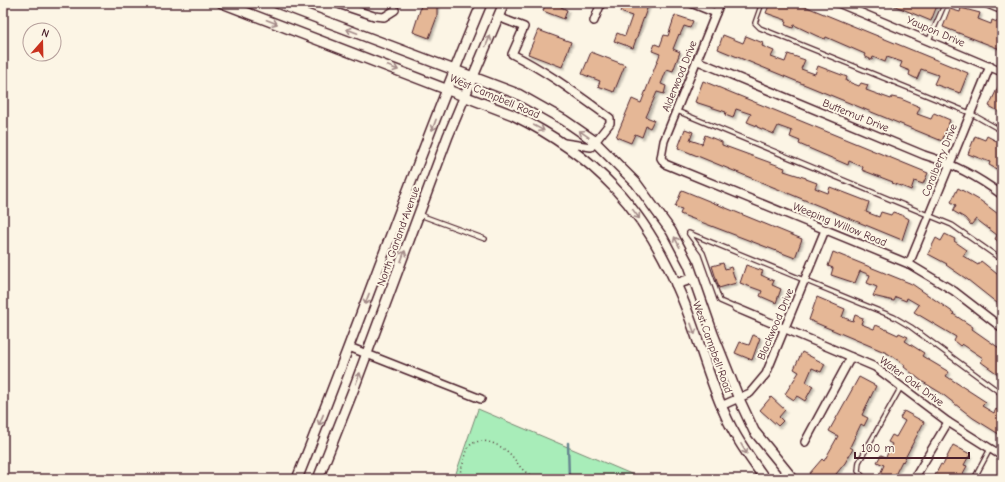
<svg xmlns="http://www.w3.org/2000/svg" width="1005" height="482" font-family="'Comic Neue',sans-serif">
<defs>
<filter id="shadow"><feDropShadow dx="2" dy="2" stdDeviation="1" flood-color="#0004"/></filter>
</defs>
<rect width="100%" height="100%" fill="#fcf5e5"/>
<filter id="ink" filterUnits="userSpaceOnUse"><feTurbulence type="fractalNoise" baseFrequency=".025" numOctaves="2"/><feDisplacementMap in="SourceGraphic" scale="8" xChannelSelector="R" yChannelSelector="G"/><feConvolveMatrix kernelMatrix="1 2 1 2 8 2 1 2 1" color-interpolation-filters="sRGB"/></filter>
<g filter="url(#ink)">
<path fill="#a8edb9" stroke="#798672" d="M 478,409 L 643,479 L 454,479 Z"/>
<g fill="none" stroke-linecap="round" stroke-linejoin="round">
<path stroke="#678690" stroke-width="2.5" d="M 568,443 L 569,479"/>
</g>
<g fill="#e5b796" stroke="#4a1f2b" filter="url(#shadow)">
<path d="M 421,3 L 437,3 L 437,17 L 429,38 L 413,32 L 420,10 Z"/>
<path d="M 546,3 L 562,3 L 561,7 L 567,10 L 564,19 L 543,11 Z"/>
<path d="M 624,3 L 649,3 L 633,48 L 614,41 L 617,33 L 625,36 L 632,16 L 620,12 Z"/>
<path d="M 770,3 L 797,3 L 968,73 L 960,93 L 934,84 L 938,75 L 921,69 L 917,79 L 909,75 L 910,71 L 900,67 L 902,62 L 887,57 L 885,62 L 873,57 L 872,60 L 864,56 L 865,54 L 826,37 L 825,39 L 817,36 L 794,25 L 793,28 L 785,25 L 786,20 L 766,13 Z"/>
<path d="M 888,3 L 924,3 L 929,5 L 930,3 L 938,3 L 931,21 Z"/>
<path d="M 961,8 L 980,13 L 978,19 L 991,24 L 992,20 L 1002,24 L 999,33 L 1002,34 L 1000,49 L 943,27 L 950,9 L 960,12 Z"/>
<path d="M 675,15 L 693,21 L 690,28 L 684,26 L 680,35 L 679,34 L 673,49 L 680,52 L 673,71 L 667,69 L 661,84 L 666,86 L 664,94 L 657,92 L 646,117 L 654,120 L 650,128 L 646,126 L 642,137 L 635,134 L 631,143 L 616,137 L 632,99 L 641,103 L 660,54 L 652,51 L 655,44 L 660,46 L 664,35 L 668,36 Z"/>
<path d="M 538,30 L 571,42 L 562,67 L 528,54 Z"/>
<path d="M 723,35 L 743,43 L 746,36 L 763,43 L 762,46 L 774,51 L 771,57 L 785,62 L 788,54 L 805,60 L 801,69 L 815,74 L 818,66 L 847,77 L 846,81 L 859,86 L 861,83 L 868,85 L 866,90 L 891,99 L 892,97 L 901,99 L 920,107 L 917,114 L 931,119 L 934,113 L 950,120 L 942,141 L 718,49 Z"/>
<path d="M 591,52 L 625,65 L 614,92 L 598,86 L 600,81 L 582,74 Z"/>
<path d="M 703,81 L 928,173 L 923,184 L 914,181 L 911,190 L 901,186 L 892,183 L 893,182 L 862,170 L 863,167 L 849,161 L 848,165 L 799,144 L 800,141 L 790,137 L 792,131 L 778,126 L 774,134 L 757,127 L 757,126 L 747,122 L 751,114 L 736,109 L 733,118 L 725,115 L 726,112 L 695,102 Z"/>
<path d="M 998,87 L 1002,89 L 1002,113 L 989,106 Z"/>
<path d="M 685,129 L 693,132 L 690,140 L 702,144 L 705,135 L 722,142 L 722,145 L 785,168 L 784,171 L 806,178 L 806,179 L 817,183 L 815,188 L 828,193 L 830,187 L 869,202 L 866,212 L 879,217 L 881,212 L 891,215 L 893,212 L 902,215 L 909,219 L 902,240 L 678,148 Z"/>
<path d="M 975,136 L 985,140 L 987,136 L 1002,144 L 1002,172 L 989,165 L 990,162 L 968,154 Z"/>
<path d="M 958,188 L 981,201 L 1002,217 L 1002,244 L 995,239 L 997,235 L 976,219 L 971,225 L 965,218 L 953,211 L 956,205 L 951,202 Z"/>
<path d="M 682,190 L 802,239 L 795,258 L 680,214 L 682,209 L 675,207 Z"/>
<path d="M 945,234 L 955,239 L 954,241 L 967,250 L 963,256 L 978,265 L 981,261 L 1002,278 L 1002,307 L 968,280 L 946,265 L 947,264 L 928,254 L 936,238 L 941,241 Z"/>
<path d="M 833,252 L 912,284 L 954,313 L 953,314 L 973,327 L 972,329 L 1002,350 L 1002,377 L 981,362 L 983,358 L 962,344 L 960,346 L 954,341 L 956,337 L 914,312 L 919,305 L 907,298 L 906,301 L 896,297 L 894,301 L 873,296 L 877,287 L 867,283 L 870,275 L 860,271 L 855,283 L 831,275 L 833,268 L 828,266 Z"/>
<path d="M 723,263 L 725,269 L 731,267 L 736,283 L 719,288 L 712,266 Z"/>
<path d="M 746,265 L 763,271 L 761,275 L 774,281 L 772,285 L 781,289 L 776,303 L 760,296 L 762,291 L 740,283 Z"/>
<path d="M 817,297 L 845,309 L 842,317 L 853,321 L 855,315 L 863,318 L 861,324 L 874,329 L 876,325 L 898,335 L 899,333 L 908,337 L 905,341 L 924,353 L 922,356 L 949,372 L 946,376 L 986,402 L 982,406 L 994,413 L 996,409 L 1002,413 L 1002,436 L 973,418 L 941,393 L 923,382 L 904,367 L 905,365 L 887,353 L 809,320 Z"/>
<path d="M 753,335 L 760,338 L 752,360 L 735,353 L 740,342 L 749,345 Z"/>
<path d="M 802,352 L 825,364 L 821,372 L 812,368 L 806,382 L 813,386 L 805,401 L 797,396 L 794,400 L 785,394 L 799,372 L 794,369 Z"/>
<path d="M 859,377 L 876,386 L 862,415 L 868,418 L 864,426 L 861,424 L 850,447 L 853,449 L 845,463 L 832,479 L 815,479 L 809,474 L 822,459 L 824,461 L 838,436 L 829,431 Z"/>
<path d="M 771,397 L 785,410 L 779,417 L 783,421 L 778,426 L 760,410 Z"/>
<path d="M 904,411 L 924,422 L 903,462 L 902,461 L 893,479 L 890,479 L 880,474 L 884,465 L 877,462 L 881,455 L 886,457 L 892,444 L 888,442 L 892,435 L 896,437 L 905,421 L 900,418 Z"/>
<path d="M 953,445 L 970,454 L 964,465 L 967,466 L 960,479 L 933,479 L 941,464 L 943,465 Z"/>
</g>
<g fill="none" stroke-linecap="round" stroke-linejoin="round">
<g stroke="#4a1f2b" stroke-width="6">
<g id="service">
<path d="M 762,3 L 755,23 L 760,28 L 970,113 L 1002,131"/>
<path d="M 980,3 L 1002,12"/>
<path d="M 929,40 L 945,3"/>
<path d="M 677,111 L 952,225 L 1002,260"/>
<path d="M 420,215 L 485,239"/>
<path d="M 689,233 L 894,317 L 911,327 L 1002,394"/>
<path d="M 689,234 L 703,253 L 720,301 L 736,308"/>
<path d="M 3,477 L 10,479"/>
<path d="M 865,479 L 858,471 L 859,462 L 901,387"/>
<path d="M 974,479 L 990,449"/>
</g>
</g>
<g stroke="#4a1f2b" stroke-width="10">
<g id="minor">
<path d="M 335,3 L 374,16 L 384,17 L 395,10"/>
<path d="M 691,3 L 716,13"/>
<path d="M 720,3 L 664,141 L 661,158 L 665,164 L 909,264 L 954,291 L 1002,328"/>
<path d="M 838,3 L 1002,72"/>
<path d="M 498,17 L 524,27 L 512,54 C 548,72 578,95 610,118 L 610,123 L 591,147 L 564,143"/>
<path d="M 594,21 L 601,3"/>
<path d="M 698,61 L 924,155 C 954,164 977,176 1002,195"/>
<path d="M 909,264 L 990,66"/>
<path d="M 736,308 L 875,367 L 948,422 L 1002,456"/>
<path d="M 349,347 L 481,399"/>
<path d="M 721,406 L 750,393 L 766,374 L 825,230"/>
<path d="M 805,442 L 851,357"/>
<path d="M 914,479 L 948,422"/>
</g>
</g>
<g stroke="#4a1f2b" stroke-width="12">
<g id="secondary">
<path d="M 222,3 L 513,115 C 595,155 645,209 680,293 C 697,332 707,374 724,412 C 734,436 750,458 765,479"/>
<path d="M 277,3 L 518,94 L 564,120 L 593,140 L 636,183 L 671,231 L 689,265 L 713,334 L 739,399 L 754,431 L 793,479"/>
<path d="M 676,284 L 694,278"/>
<path d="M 297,479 C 361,321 416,160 482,3"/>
<path d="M 318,479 L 354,388 L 448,136 L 504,3"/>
</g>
</g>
<g stroke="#4a1f2b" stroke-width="1.5" stroke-dasharray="1 3" stroke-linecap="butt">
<path d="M 458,479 L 468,448 C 477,434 501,444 511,455 C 516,460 520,469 527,473 C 532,477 539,478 545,479"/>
<path d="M 618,479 L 634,479"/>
</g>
<use href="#service" stroke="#fcf5e5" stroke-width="3.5"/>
<use href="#minor" stroke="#fcf5e5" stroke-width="7"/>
<use href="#secondary" stroke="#fcf5e5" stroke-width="9"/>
</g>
<defs><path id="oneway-shaft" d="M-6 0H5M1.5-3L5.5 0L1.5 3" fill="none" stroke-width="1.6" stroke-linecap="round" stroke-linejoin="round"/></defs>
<g stroke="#a38a88">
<use href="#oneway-shaft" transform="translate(272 22) rotate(21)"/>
<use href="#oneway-shaft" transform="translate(352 31) rotate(-159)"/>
<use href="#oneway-shaft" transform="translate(488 41) rotate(-67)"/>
<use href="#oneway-shaft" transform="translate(393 68) rotate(21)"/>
<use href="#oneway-shaft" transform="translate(434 125) rotate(110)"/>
<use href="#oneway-shaft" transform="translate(539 128) rotate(28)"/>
<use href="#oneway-shaft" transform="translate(584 134) rotate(-146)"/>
<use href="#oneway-shaft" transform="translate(636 214) rotate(54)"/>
<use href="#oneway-shaft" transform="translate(677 242) rotate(-117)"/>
<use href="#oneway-shaft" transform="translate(403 256) rotate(-70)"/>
<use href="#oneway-shaft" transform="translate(367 299) rotate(111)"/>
<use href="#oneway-shaft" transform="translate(693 329) rotate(70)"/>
<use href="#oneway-shaft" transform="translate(358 378) rotate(-70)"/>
<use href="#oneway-shaft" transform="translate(321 420) rotate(112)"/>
<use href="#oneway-shaft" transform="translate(744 449) rotate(60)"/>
</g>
</g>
<g text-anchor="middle" stroke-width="4" stroke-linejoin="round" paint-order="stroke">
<g font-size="11" fill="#4a1f2b" stroke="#fcf5e5">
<text transform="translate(936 31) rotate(23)" y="4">Yaupon Drive</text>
<text transform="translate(679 76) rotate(-68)" y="4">Alderwood Drive</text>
<text transform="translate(495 96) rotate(23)" y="4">West Campbell Road</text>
<text transform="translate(856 115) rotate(22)" y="4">Butternut Drive</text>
<text transform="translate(939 160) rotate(-68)" y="4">Coralberry Drive</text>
<text transform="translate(840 224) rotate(22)" y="4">Weeping Willow Road</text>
<text transform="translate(398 236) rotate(-70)" y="4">North Garland Avenue</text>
<text transform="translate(775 324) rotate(-67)" y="4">Blackwood Drive</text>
<text transform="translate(713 347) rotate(70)" y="4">West Campbell Road</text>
<text transform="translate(912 381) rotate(36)" y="4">Water Oak Drive</text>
</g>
</g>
<rect width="1005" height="482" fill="none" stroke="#fcf5e5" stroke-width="16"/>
<rect x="8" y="8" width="989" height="466" fill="none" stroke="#4a1f2b" stroke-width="1.5" filter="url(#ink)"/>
<g transform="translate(42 42) rotate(20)"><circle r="19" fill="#fcf5e5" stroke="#b59f9b"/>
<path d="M0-3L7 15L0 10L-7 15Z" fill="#c8321e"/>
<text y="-6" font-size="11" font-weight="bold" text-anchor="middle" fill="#4a1f2b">N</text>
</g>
<path d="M855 452v6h114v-6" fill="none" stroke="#4a1f2b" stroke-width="2"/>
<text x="861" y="452" font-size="12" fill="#4a1f2b" stroke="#fcf5e5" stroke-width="3" paint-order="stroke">100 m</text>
</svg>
